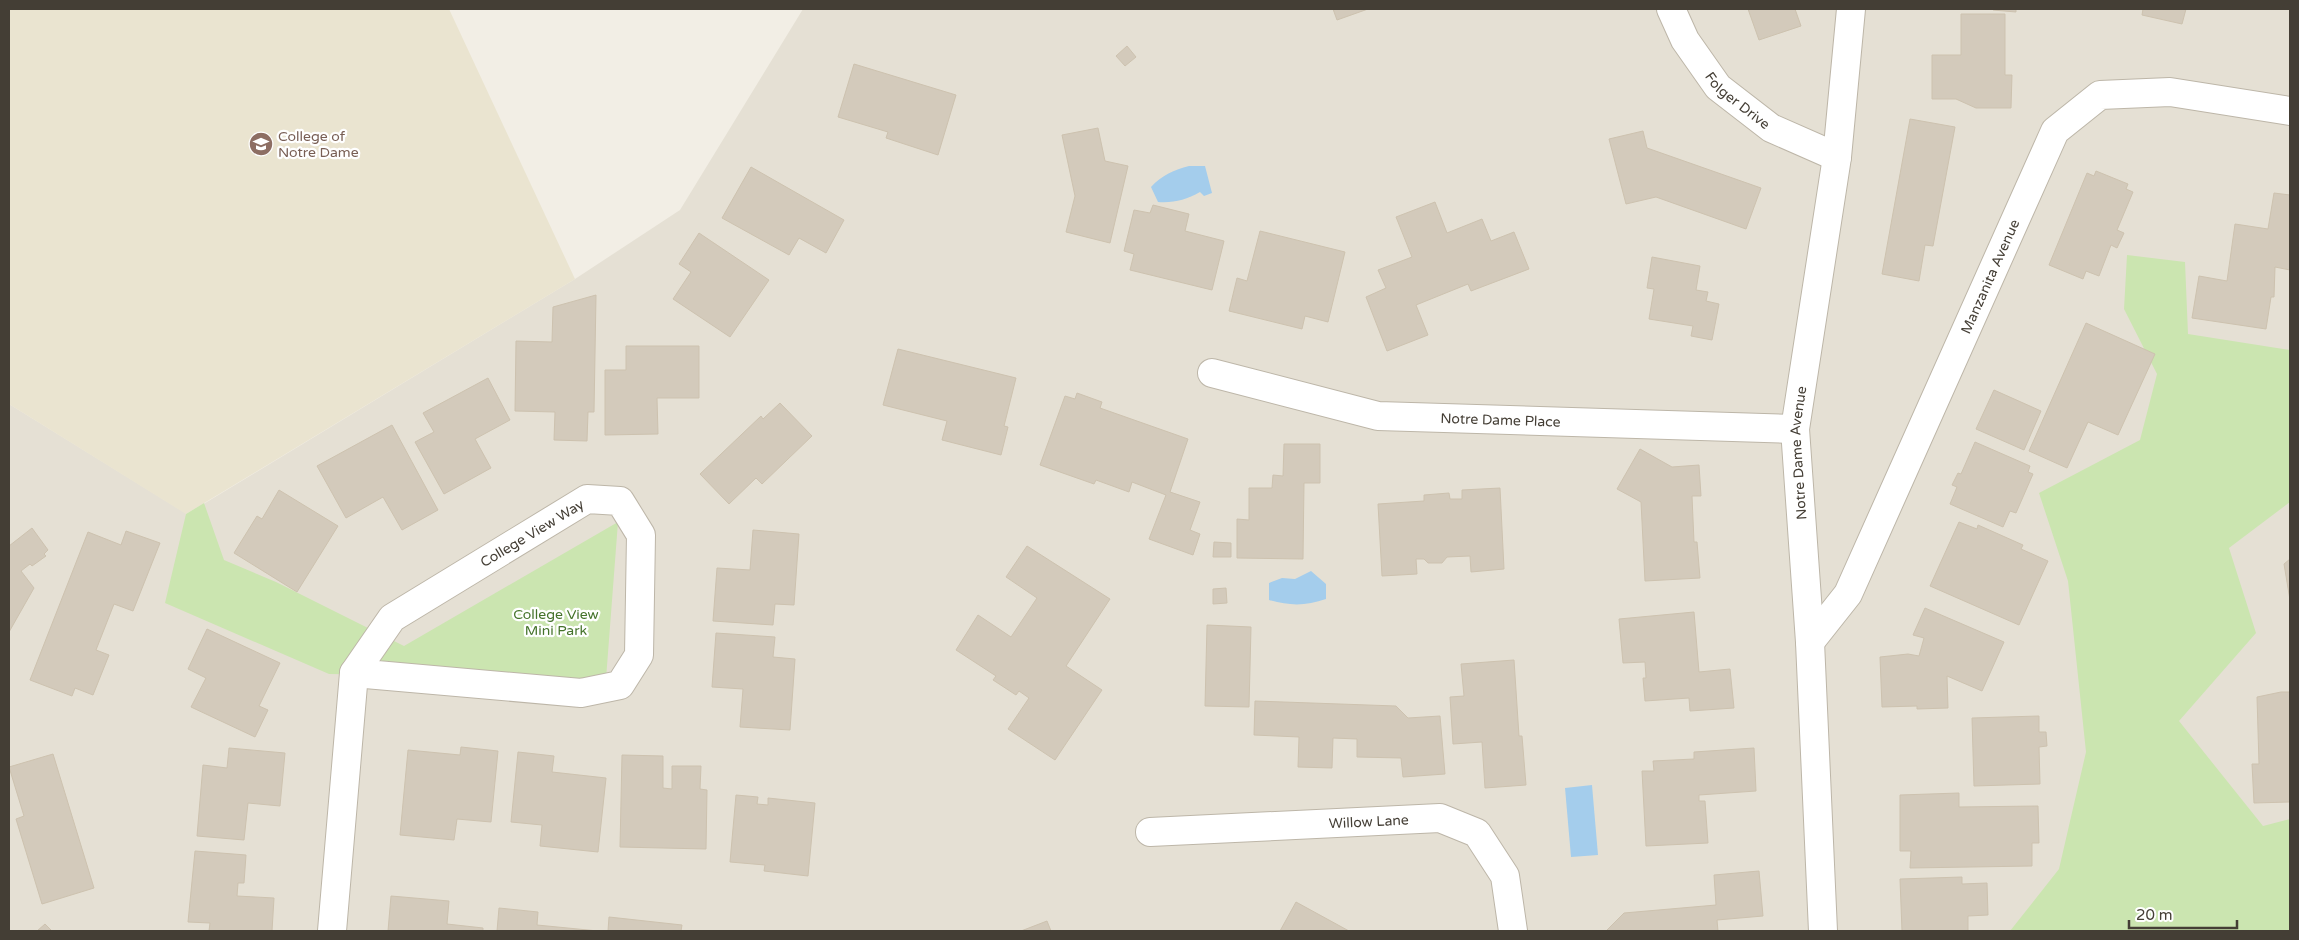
<svg xmlns="http://www.w3.org/2000/svg" width="2299" height="940" font-family="'Varela Round',sans-serif">
<rect width="100%" height="100%" fill="#f2eee5"/>
<path fill="#e5e0d4" d="M 803,9 L 2290,9 L 2290,931 L 9,931 L 9,404 L 187,514 L 575,279 L 680,210 Z"/>
<path fill="#eae4d0" d="M 9,9 L 449,9 L 575,279 L 186,514 L 9,404 Z"/>
<g fill="#cbe5b0">
<path d="M 2127,255 L 2185,262 L 2188,334 L 2290,350 L 2290,502 L 2229,548 L 2256,633 L 2179,721 L 2263,826 L 2290,819 L 2290,931 L 2010,931 L 2059,869 L 2086,752 L 2068,581 L 2039,493 L 2140,440 L 2157,374 L 2124,309 Z"/>
<path d="M 204,503 L 224,560 L 276,582 L 404,646 L 618,522 L 606,679 L 329,674 L 165,603 L 186,514 Z"/>
</g>
<g fill="#a4cdec">
<path d="M 1189,166 L 1205,166 L 1212,193 L 1204,196 L 1200,192 C 1186,200 1174,203 1158,202 L 1151,187 C 1162,175 1174,170 1189,166 Z"/>
<path d="M 1311,571 L 1326,584 L 1326,599 C 1306,606 1290,606 1269,600 L 1269,583 L 1282,578 L 1295,579 Z"/>
<path d="M 1592,785 L 1598,855 L 1571,857 L 1565,788 Z"/>
</g>
<g fill="#d3cabb" stroke="#cdc2af">
<path d="M 1333,9 L 1368,9 L 1337,20 Z"/>
<path d="M 1748,9 L 1795,9 L 1801,26 L 1759,40 Z"/>
<path d="M 1994,9 L 2016,9 L 2016,12 L 1993,10 Z"/>
<path d="M 2143,9 L 2186,9 L 2182,24 L 2142,15 Z"/>
<path d="M 1961,14 L 2005,14 L 2005,75 L 2012,75 L 2011,108 L 1976,108 L 1956,99 L 1932,99 L 1932,55 L 1961,55 Z"/>
<path d="M 1127,46 L 1136,57 L 1125,66 L 1116,56 Z"/>
<path d="M 854,64 L 956,95 L 938,155 L 886,138 L 888,132 L 838,117 Z"/>
<path d="M 1910,119 L 1955,127 L 1933,246 L 1925,245 L 1919,281 L 1882,274 Z"/>
<path d="M 1098,128 L 1105,161 L 1128,166 L 1110,243 L 1066,232 L 1075,196 L 1062,135 Z"/>
<path d="M 1643,131 L 1647,148 L 1761,188 L 1746,229 L 1656,197 L 1626,204 L 1609,139 Z"/>
<path d="M 751,167 L 844,220 L 826,253 L 799,238 L 789,255 L 722,218 Z"/>
<path d="M 2096,171 L 2128,184 L 2126,189 L 2133,192 L 2117,230 L 2124,233 L 2117,248 L 2111,245 L 2099,276 L 2086,271 L 2083,279 L 2049,265 L 2087,173 L 2094,176 Z"/>
<path d="M 2274,193 L 2290,195 L 2290,270 L 2275,267 L 2274,297 L 2271,297 L 2266,329 L 2192,318 L 2199,276 L 2227,281 L 2235,224 L 2268,229 Z"/>
<path d="M 1435,202 L 1447,233 L 1482,219 L 1491,241 L 1514,232 L 1529,269 L 1471,291 L 1468,284 L 1416,305 L 1428,335 L 1387,351 L 1366,297 L 1386,288 L 1378,270 L 1412,257 L 1396,217 Z"/>
<path d="M 1153,205 L 1189,214 L 1185,231 L 1224,241 L 1212,290 L 1130,270 L 1134,254 L 1124,251 L 1134,210 L 1150,213 Z"/>
<path d="M 1260,231 L 1345,252 L 1328,322 L 1305,316 L 1302,329 L 1229,311 L 1237,278 L 1247,281 Z"/>
<path d="M 699,233 L 769,280 L 730,337 L 673,299 L 691,272 L 679,264 Z"/>
<path d="M 1652,257 L 1700,266 L 1696,290 L 1708,292 L 1706,301 L 1719,304 L 1712,340 L 1691,336 L 1693,326 L 1649,319 L 1654,289 L 1647,288 Z"/>
<path d="M 596,295 L 594,412 L 588,412 L 587,441 L 554,440 L 555,412 L 515,411 L 516,341 L 552,342 L 553,307 Z"/>
<path d="M 2086,323 L 2155,354 L 2118,435 L 2088,422 L 2067,468 L 2029,451 Z"/>
<path d="M 626,346 L 699,346 L 699,398 L 657,398 L 658,434 L 605,435 L 605,370 L 626,370 Z"/>
<path d="M 898,349 L 1016,378 L 1004,426 L 1008,427 L 1001,455 L 942,440 L 947,421 L 883,405 Z"/>
<path d="M 488,378 L 510,420 L 475,439 L 491,468 L 444,494 L 415,442 L 434,432 L 423,413 Z"/>
<path d="M 1994,390 L 2041,411 L 2024,450 L 1976,429 Z"/>
<path d="M 1077,393 L 1102,402 L 1100,408 L 1188,439 L 1170,492 L 1200,502 L 1190,530 L 1200,534 L 1193,555 L 1149,539 L 1166,495 L 1132,482 L 1129,492 L 1096,480 L 1094,484 L 1040,465 L 1065,396 L 1075,399 Z"/>
<path d="M 780,403 L 812,436 L 762,484 L 756,478 L 729,504 L 700,474 L 761,416 L 763,419 Z"/>
<path d="M 392,425 L 438,510 L 402,530 L 383,497 L 346,518 L 317,466 Z"/>
<path d="M 1975,442 L 2030,466 L 2028,472 L 2033,474 L 2016,513 L 2010,511 L 2003,527 L 1950,504 L 1957,487 L 1952,485 L 1958,473 L 1961,474 Z"/>
<path d="M 1284,444 L 1320,444 L 1320,483 L 1304,483 L 1303,559 L 1237,558 L 1237,519 L 1249,520 L 1249,488 L 1272,488 L 1273,475 L 1283,476 Z"/>
<path d="M 1640,449 L 1672,467 L 1699,465 L 1701,496 L 1692,496 L 1694,542 L 1697,542 L 1700,578 L 1645,581 L 1641,502 L 1617,489 Z"/>
<path d="M 1500,488 L 1504,569 L 1471,572 L 1470,556 L 1447,557 L 1442,563 L 1428,563 L 1424,559 L 1416,559 L 1417,574 L 1382,576 L 1378,504 L 1424,501 L 1424,495 L 1449,493 L 1450,499 L 1462,499 L 1462,490 Z"/>
<path d="M 279,490 L 338,526 L 297,592 L 234,553 L 257,516 L 262,519 Z"/>
<path d="M 1959,522 L 1977,529 L 1978,525 L 2023,545 L 2021,549 L 2048,561 L 2019,625 L 1930,586 Z"/>
<path d="M 32,528 L 48,550 L 44,554 L 46,556 L 32,566 L 30,564 L 21,571 L 34,588 L 9,632 L 9,546 Z"/>
<path d="M 753,530 L 799,534 L 794,605 L 775,604 L 773,625 L 713,621 L 717,568 L 750,570 Z"/>
<path d="M 126,531 L 160,543 L 133,611 L 114,604 L 96,650 L 109,655 L 93,695 L 75,688 L 72,696 L 30,680 L 88,532 L 121,545 Z"/>
<path d="M 1214,542 L 1231,543 L 1231,557 L 1213,557 Z"/>
<path d="M 1027,546 L 1110,599 L 1066,666 L 1102,690 L 1055,760 L 1008,729 L 1029,698 L 1019,691 L 1016,695 L 993,680 L 996,676 L 956,650 L 978,615 L 1011,637 L 1037,598 L 1006,577 Z"/>
<path d="M 2290,559 L 2290,600 L 2284,564 Z"/>
<path d="M 1226,588 L 1227,603 L 1213,604 L 1213,589 Z"/>
<path d="M 1925,608 L 2004,642 L 1982,691 L 1947,676 L 1948,708 L 1917,709 L 1917,706 L 1882,707 L 1880,657 L 1908,654 L 1919,656 L 1924,638 L 1913,635 Z"/>
<path d="M 1694,612 L 1699,672 L 1730,669 L 1734,708 L 1690,711 L 1689,698 L 1645,701 L 1643,678 L 1646,678 L 1645,662 L 1623,663 L 1619,619 Z"/>
<path d="M 1207,625 L 1251,627 L 1249,707 L 1205,706 Z"/>
<path d="M 207,629 L 280,663 L 259,706 L 268,710 L 255,737 L 191,707 L 206,678 L 188,669 Z"/>
<path d="M 716,633 L 775,637 L 773,657 L 795,659 L 790,730 L 740,727 L 743,689 L 712,687 Z"/>
<path d="M 1514,660 L 1519,736 L 1522,736 L 1526,785 L 1485,788 L 1482,742 L 1453,744 L 1450,697 L 1464,696 L 1461,664 Z"/>
<path d="M 2281,692 L 2290,692 L 2290,802 L 2254,803 L 2252,764 L 2259,764 L 2257,697 Z"/>
<path d="M 1255,701 L 1396,706 L 1408,718 L 1440,716 L 1445,774 L 1403,777 L 1401,758 L 1357,757 L 1357,739 L 1333,738 L 1332,768 L 1298,767 L 1299,737 L 1254,735 Z"/>
<path d="M 2039,716 L 2039,732 L 2046,732 L 2047,746 L 2039,747 L 2040,784 L 1974,786 L 1972,718 Z"/>
<path d="M 461,747 L 498,751 L 491,822 L 457,819 L 454,840 L 400,835 L 408,750 L 460,755 Z"/>
<path d="M 229,748 L 285,753 L 280,806 L 248,803 L 244,840 L 197,836 L 203,765 L 227,768 Z"/>
<path d="M 1754,748 L 1756,791 L 1699,795 L 1699,801 L 1705,801 L 1708,843 L 1646,846 L 1642,771 L 1654,771 L 1653,761 L 1694,759 L 1694,752 Z"/>
<path d="M 518,752 L 554,756 L 552,772 L 606,778 L 598,852 L 540,846 L 542,825 L 511,822 Z"/>
<path d="M 53,754 L 94,888 L 42,904 L 16,819 L 24,816 L 9,767 Z"/>
<path d="M 622,755 L 663,756 L 663,788 L 672,789 L 672,766 L 701,766 L 700,789 L 707,790 L 706,849 L 620,847 Z"/>
<path d="M 1959,793 L 1959,807 L 2038,806 L 2039,843 L 2032,843 L 2032,866 L 1910,868 L 1911,851 L 1900,851 L 1900,795 Z"/>
<path d="M 736,795 L 758,797 L 757,804 L 768,805 L 768,798 L 815,803 L 808,876 L 764,871 L 765,865 L 730,862 Z"/>
<path d="M 195,851 L 246,855 L 244,883 L 238,883 L 237,896 L 274,898 L 272,931 L 209,931 L 210,923 L 188,922 Z"/>
<path d="M 1759,871 L 1763,916 L 1717,920 L 1718,931 L 1606,931 L 1624,913 L 1716,905 L 1714,875 Z"/>
<path d="M 1962,877 L 1962,884 L 1987,883 L 1988,915 L 1968,916 L 1968,931 L 1902,931 L 1900,879 Z"/>
<path d="M 391,896 L 449,901 L 447,924 L 483,928 L 483,931 L 388,931 Z"/>
<path d="M 1296,902 L 1349,931 L 1280,931 Z"/>
<path d="M 499,908 L 538,912 L 537,925 L 598,931 L 497,931 Z"/>
<path d="M 609,917 L 682,925 L 681,931 L 608,931 Z"/>
<path d="M 1047,921 L 1051,931 L 1021,931 Z"/>
<path d="M 45,924 L 52,931 L 37,931 Z"/>
</g>
<g fill="none" stroke-linecap="round" stroke-linejoin="round">
<g stroke="#bdb6a8" stroke-width="30">
<g id="minor">
<path id="s1" d="M 1671,9 L 1685,40 L 1718,87 L 1771,128 L 1837,157"/>
<path id="s2" d="M 1212,373 L 1378,416 L 1795,429"/>
<path d="M 587,499 L 620,501 L 641,535 L 639,655 L 620,685 L 581,693 L 354,673 L 392,618 Z"/>
<path id="s3" d="M 1810,642 L 1848,594 L 2055,131 L 2100,95 L 2170,92 L 2290,111"/>
<path id="s4" d="M 1150,832 L 1440,818 L 1477,833 L 1505,876 L 1513,931"/>
<path d="M 332,931 L 354,673"/>
<path id="s5" d="M 1823,931 L 1810,642 L 1795,429 L 1837,157 L 1851,9"/>
</g>
</g>
<use href="#minor" stroke="#fff" stroke-width="28"/>
</g>
<defs>
<g id="university-disc" transform="scale(1.25)"><circle r="9.5" fill="#8d6e63" stroke="#fff"/><path d="M0-5L7-2L0 1L-7-2ZM-4 1L0 2.5L4 1V4Q0 6-4 4Z" fill="#fff"/></g>
</defs>
<g fill-rule="evenodd">
<use href="#university-disc" x="261" y="144"/>
</g>
<g text-anchor="middle" stroke-width="4.5" stroke-linejoin="round" paint-order="stroke">
<g font-size="14" fill="#443e35" stroke="#fff">
<text dy="5" stroke="none"><textPath href="#s1" startOffset="115">Folger Drive</textPath></text>
<text dy="5" stroke="none"><textPath href="#s3" startOffset="409">Manzanita Avenue</textPath></text>
<text dy="5" stroke="none"><textPath href="#s2" startOffset="294">Notre Dame Place</textPath></text>
<text dy="5" stroke="none"><textPath href="#s5" startOffset="479">Notre Dame Avenue</textPath></text>
<text transform="translate(532 533) rotate(-31)" y="5">College View Way</text>
<text dy="5" stroke="none"><textPath href="#s4" startOffset="219">Willow Lane</textPath></text>
</g>
<g font-size="14" fill="#785e54" stroke="#fff" text-anchor="start">
<text x="278" y="141">College of<tspan x="278" dy="16">Notre Dame</tspan></text>
</g>
<g font-size="14" fill="#45732b" stroke="#fff">
<text x="556" y="619">College View<tspan x="556" dy="16">Mini Park</tspan></text>
</g>
</g>
<rect width="2299" height="940" fill="none" stroke="#443e35" stroke-width="20"/>
<path d="M2129 920v8h108v-8" fill="none" stroke="#443e35" stroke-width="2.5"/>
<text x="2136" y="920" font-size="15" fill="#443e35" stroke="#ffffff" stroke-width="4" paint-order="stroke">20 m</text>
</svg>
